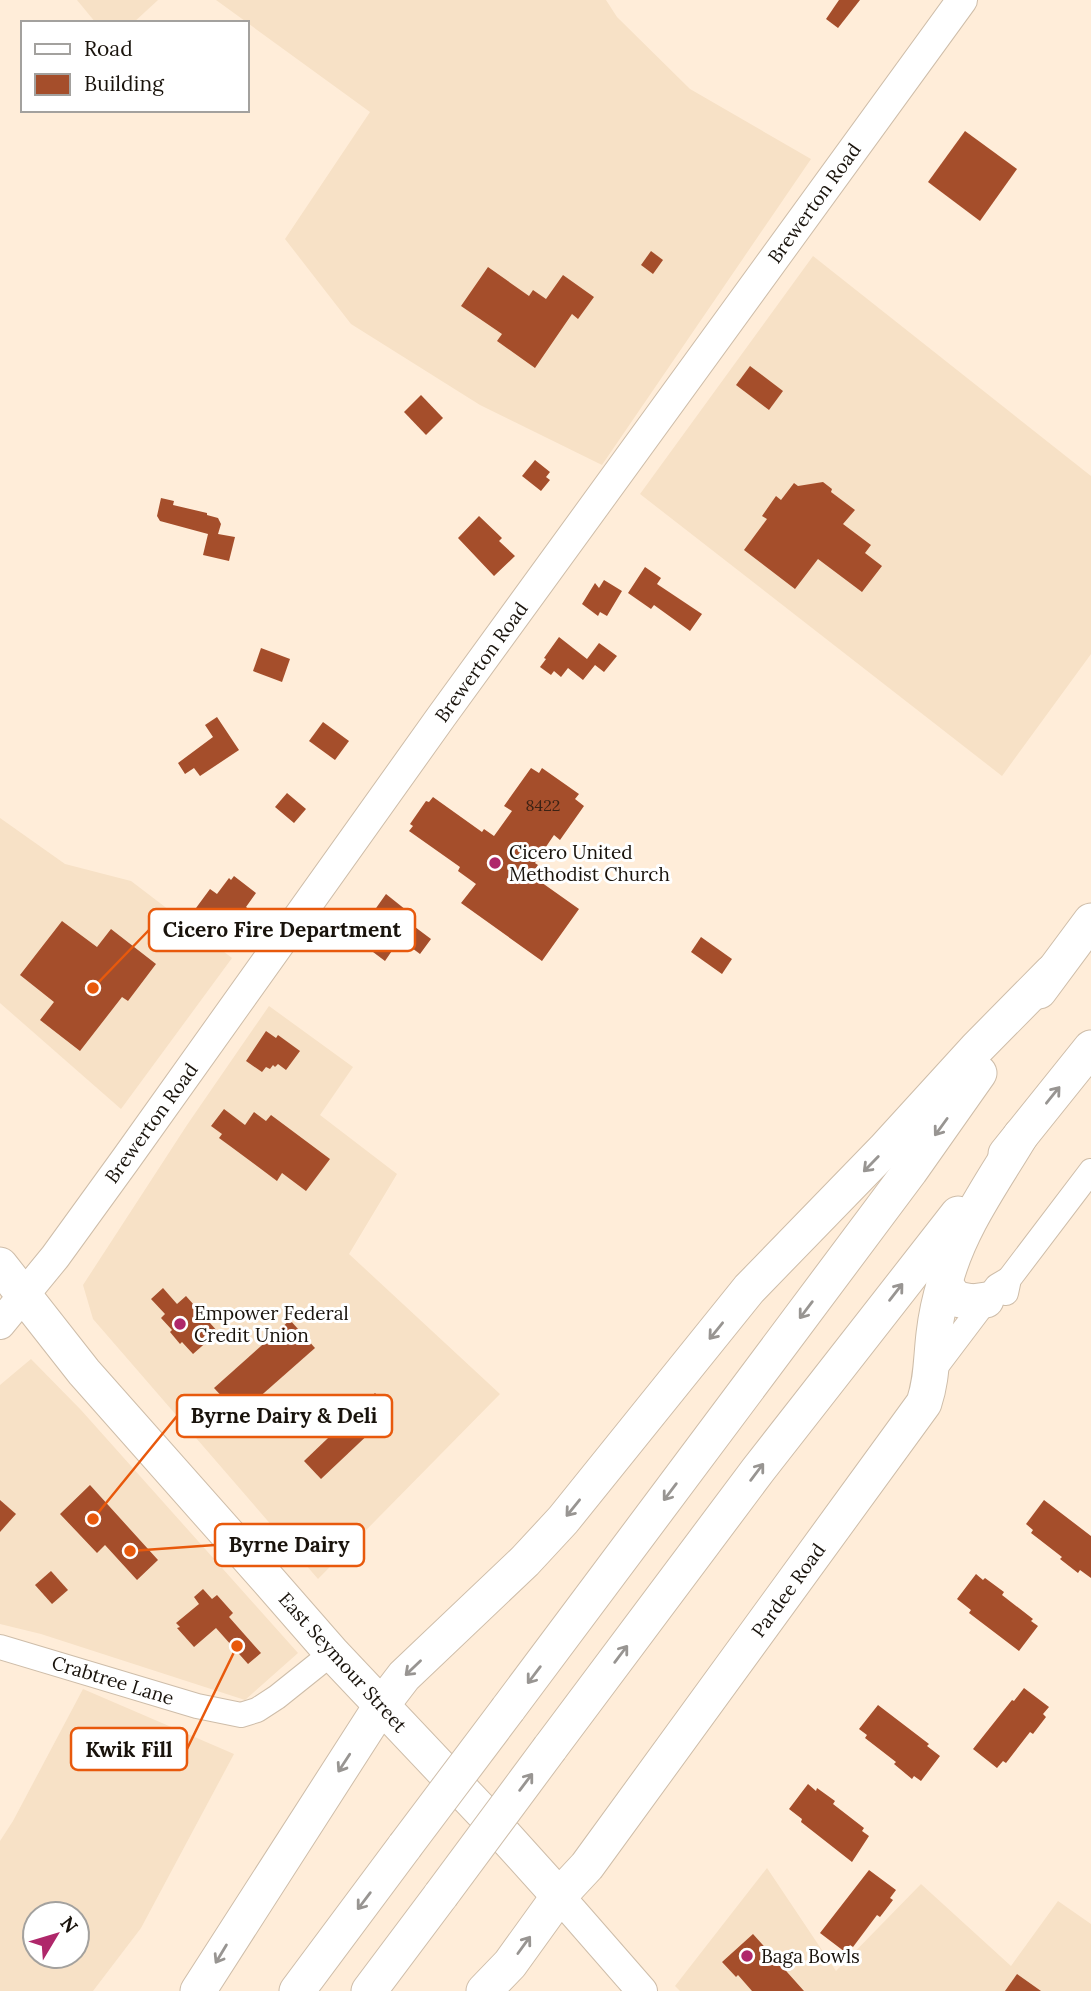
<svg xmlns="http://www.w3.org/2000/svg" width="1091" height="1991" font-family="Lora,serif">
<rect width="100%" height="100%" fill="#ffedd9"/>
<g fill="#f7e1c6" fill-rule="evenodd">
<path d="M 77,0 L 158,0 L 133,23 L 96,23 Z"/>
<path d="M 216,0 L 606,0 L 617,17 L 690,89 L 811,159 L 602,465 L 480,405 L 351,324 L 285,239 L 370,112 Z"/>
<path d="M 813,256 L 1091,476 L 1091,654 L 1002,776 L 640,494 Z"/>
<path d="M 0,818 L 65,864 L 131,881 L 232,958 L 121,1109 L 0,1003 Z"/>
<path d="M 269,1006 L 353,1067 L 320,1115 L 397,1174 L 349,1254 L 500,1394 L 318,1579 L 93,1319 L 83,1285 L 187,1125 Z"/>
<path d="M 31,1359 L 81,1410 L 298,1653 L 245,1700 L 41,1634 L 0,1624 L 0,1385 Z"/>
<path d="M 83,1689 L 234,1754 L 141,1928 L 93,1991 L 0,1991 L 0,1841 L 13,1821 ZM 35,1914 L 77,1914 L 77,1956 L 35,1956 Z"/>
<path d="M 767,1868 L 836,1971 L 921,1884 L 1011,1966 L 1058,1901 L 1091,1924 L 1091,1991 L 680,1991 L 675,1986 Z"/>
</g>
<g fill="#a54e2b">
<path d="M 839,0 L 860,0 L 838,28 L 826,19 Z"/>
<path d="M 965,131 L 1017,169 L 980,221 L 928,182 Z"/>
<path d="M 651,251 L 663,260 L 653,274 L 641,265 Z"/>
<path d="M 488,267 L 529,296 L 533,290 L 546,299 L 563,275 L 594,297 L 578,319 L 572,314 L 535,368 L 497,341 L 502,334 L 461,306 Z"/>
<path d="M 750,366 L 783,391 L 769,410 L 736,385 Z"/>
<path d="M 421,395 L 443,418 L 426,435 L 404,412 Z"/>
<path d="M 535,460 L 550,472 L 546,477 L 550,480 L 541,491 L 522,476 Z"/>
<path d="M 823,482 L 832,489 L 831,492 L 855,510 L 843,524 L 871,545 L 865,553 L 882,566 L 862,592 L 818,559 L 795,589 L 744,550 L 767,519 L 762,516 L 776,496 L 781,500 L 794,483 L 798,486 Z"/>
<path d="M 161,498 L 174,501 L 173,505 L 207,513 L 207,515 L 218,518 L 221,524 L 218,534 L 235,537 L 229,561 L 203,555 L 208,534 L 160,521 L 157,516 Z"/>
<path d="M 479,516 L 502,538 L 499,541 L 515,556 L 494,576 L 458,538 Z"/>
<path d="M 645,567 L 661,578 L 657,584 L 702,614 L 690,631 L 654,605 L 651,609 L 628,593 Z"/>
<path d="M 604,580 L 622,591 L 607,616 L 600,612 L 598,616 L 582,604 L 595,583 L 599,588 Z"/>
<path d="M 559,637 L 587,659 L 599,643 L 617,656 L 604,672 L 595,665 L 583,680 L 568,668 L 561,677 L 554,671 L 551,675 L 540,667 L 546,659 L 544,658 Z"/>
<path d="M 261,648 L 290,659 L 282,682 L 253,671 Z"/>
<path d="M 217,717 L 239,750 L 200,776 L 194,768 L 185,774 L 178,763 L 213,737 L 205,725 Z"/>
<path d="M 323,722 L 349,741 L 335,760 L 309,741 Z"/>
<path d="M 531,768 L 539,773 L 542,768 L 579,794 L 575,799 L 584,806 L 560,840 L 554,835 L 535,863 L 538,865 L 531,875 L 579,909 L 542,961 L 461,903 L 476,884 L 458,871 L 460,867 L 409,831 L 413,826 L 410,824 L 426,801 L 429,802 L 433,797 L 482,832 L 484,829 L 494,836 L 512,811 L 504,806 Z"/>
<path d="M 287,793 L 306,809 L 294,823 L 275,807 Z"/>
<path d="M 234,876 L 256,893 L 246,907 L 258,916 L 245,933 L 232,923 L 230,926 L 225,922 L 221,927 L 196,908 L 210,889 L 217,894 L 229,878 L 231,880 Z"/>
<path d="M 386,894 L 416,918 L 411,924 L 431,939 L 420,954 L 400,939 L 385,961 L 373,952 L 388,932 L 369,918 Z"/>
<path d="M 62,921 L 97,947 L 111,929 L 156,964 L 128,1001 L 122,997 L 80,1051 L 40,1020 L 54,1002 L 20,975 Z"/>
<path d="M 701,937 L 732,959 L 722,974 L 691,952 Z"/>
<path d="M 266,1031 L 276,1038 L 278,1035 L 300,1051 L 286,1070 L 278,1064 L 275,1067 L 273,1065 L 270,1069 L 266,1067 L 262,1072 L 246,1061 Z"/>
<path d="M 224,1109 L 245,1125 L 254,1112 L 266,1121 L 271,1115 L 330,1159 L 306,1191 L 282,1173 L 277,1181 L 230,1146 L 219,1138 L 222,1134 L 211,1126 Z"/>
<path d="M 163,1288 L 177,1304 L 186,1296 L 218,1332 L 193,1354 L 182,1342 L 180,1344 L 170,1332 L 172,1330 L 161,1318 L 165,1314 L 151,1299 Z"/>
<path d="M 290,1320 L 315,1348 L 239,1415 L 214,1388 Z"/>
<path d="M 375,1393 L 393,1411 L 321,1479 L 304,1461 Z"/>
<path d="M 90,1485 L 158,1560 L 137,1580 L 105,1545 L 97,1553 L 60,1514 Z"/>
<path d="M 0,1500 L 16,1514 L 0,1532 Z"/>
<path d="M 1044,1500 L 1091,1536 L 1091,1578 L 1080,1570 L 1078,1573 L 1060,1559 L 1062,1557 L 1031,1533 L 1033,1530 L 1026,1524 Z"/>
<path d="M 51,1571 L 68,1590 L 52,1604 L 35,1585 Z"/>
<path d="M 976,1574 L 983,1580 L 985,1578 L 1004,1592 L 1002,1595 L 1033,1619 L 1031,1621 L 1038,1626 L 1019,1651 L 969,1613 L 971,1610 L 957,1599 Z"/>
<path d="M 203,1589 L 212,1599 L 217,1595 L 233,1613 L 229,1617 L 261,1653 L 248,1664 L 216,1628 L 194,1647 L 177,1628 L 180,1627 L 176,1623 L 199,1604 L 194,1597 Z"/>
<path d="M 1024,1688 L 1049,1707 L 1043,1714 L 1046,1717 L 1033,1734 L 1030,1732 L 1006,1763 L 1003,1761 L 997,1768 L 973,1749 L 1012,1700 L 1014,1701 Z"/>
<path d="M 878,1705 L 929,1744 L 927,1746 L 940,1756 L 921,1781 L 914,1776 L 912,1779 L 894,1764 L 896,1762 L 865,1738 L 867,1735 L 859,1729 Z"/>
<path d="M 808,1784 L 816,1791 L 817,1788 L 835,1801 L 833,1804 L 864,1828 L 862,1831 L 869,1836 L 852,1862 L 801,1822 L 802,1819 L 789,1809 Z"/>
<path d="M 869,1870 L 896,1890 L 890,1898 L 893,1900 L 880,1917 L 877,1915 L 853,1947 L 850,1945 L 845,1952 L 820,1933 Z"/>
<path d="M 753,1934 L 804,1991 L 752,1991 L 738,1975 L 736,1977 L 722,1962 Z"/>
<path d="M 1017,1974 L 1041,1991 L 1005,1991 Z"/>
</g>
<g fill="none" stroke-linecap="round" stroke-linejoin="round">
<g stroke="#cebda9" stroke-width="26">
<g id="minor">
<path d="M 1006,1293 L 1009,1279 L 1091,1171"/>
<path d="M 932,1372 L 997,1286 L 1009,1279"/>
<path d="M 0,1647 L 197,1706 L 241,1715 L 257,1710 L 277,1697 L 332,1653"/>
</g>
</g>
<g stroke="#cebda9" stroke-width="32">
<g id="major">
<path d="M 0,1324 L 55,1257 L 126,1159 L 441,717 L 962,0"/>
<path d="M 559,1896 L 642,1991"/>
</g>
</g>
<g stroke="#cebda9" stroke-width="37">
<g id="highway">
<path d="M 1039,991 L 1091,921"/>
<path d="M 1006,1154 L 1091,1048"/>
<path d="M 0,1265 L 84,1372 L 270,1582 L 332,1653 L 504,1835 L 559,1896"/>
<path d="M 944,1284 L 956,1299 L 972,1302 L 986,1300"/>
<path d="M 508,1709 L 910,1171 L 979,1073"/>
<path d="M 550,1748 L 758,1470 L 958,1214"/>
<path d="M 198,1991 L 381,1706 L 404,1676 L 525,1561 L 563,1520 L 749,1289 L 884,1150 L 977,1048 L 1052,972"/>
<path d="M 297,1991 L 405,1846"/>
<path d="M 369,1991 L 441,1895"/>
<path d="M 484,1991 L 510,1964 L 559,1896 L 587,1866 L 924,1403 C 932,1379 931,1359 934,1334 C 936,1317 940,1298 945,1282 C 959,1228 993,1182 1021,1135"/>
</g>
</g>
<use href="#minor" stroke="#fff" stroke-width="24"/>
<use href="#major" stroke="#fff" stroke-width="30"/>
<use href="#highway" stroke="#fff" stroke-width="35"/>
<g stroke="#cebda9" stroke-width="37" stroke-linecap="butt">
<g id="highway-bridge">
<path d="M 405,1846 L 508,1709"/>
<path d="M 441,1895 L 550,1748"/>
</g>
</g>
<use href="#highway-bridge" stroke="#fff" stroke-width="35"/>
</g>
<defs><path id="oneway-shaft" d="M-6 0H5M1.5-3L5.5 0L1.5 3" fill="none" stroke-width="1.6" stroke-linecap="round" stroke-linejoin="round" transform="scale(1.75)"/></defs>
<g stroke="#989592">
<use href="#oneway-shaft" transform="translate(1053 1095) rotate(-51)"/>
<use href="#oneway-shaft" transform="translate(941 1127) rotate(126)"/>
<use href="#oneway-shaft" transform="translate(871 1164) rotate(134)"/>
<use href="#oneway-shaft" transform="translate(896 1292) rotate(-52)"/>
<use href="#oneway-shaft" transform="translate(806 1310) rotate(127)"/>
<use href="#oneway-shaft" transform="translate(716 1331) rotate(129)"/>
<use href="#oneway-shaft" transform="translate(757 1472) rotate(-53)"/>
<use href="#oneway-shaft" transform="translate(670 1492) rotate(127)"/>
<use href="#oneway-shaft" transform="translate(573 1508) rotate(129)"/>
<use href="#oneway-shaft" transform="translate(621 1654) rotate(-53)"/>
<use href="#oneway-shaft" transform="translate(413 1668) rotate(136)"/>
<use href="#oneway-shaft" transform="translate(534 1675) rotate(127)"/>
<use href="#oneway-shaft" transform="translate(344 1763) rotate(123)"/>
<use href="#oneway-shaft" transform="translate(526 1782) rotate(-53)"/>
<use href="#oneway-shaft" transform="translate(364 1901) rotate(127)"/>
<use href="#oneway-shaft" transform="translate(524 1945) rotate(-54)"/>
<use href="#oneway-shaft" transform="translate(221 1954) rotate(121)"/>
</g>
<g fill="#af276a" stroke="#fff" stroke-width="2.5">
<circle cx="495" cy="863" r="7"/>
<circle cx="180" cy="1324" r="7"/>
<circle cx="747" cy="1956" r="7"/>
</g>
<g text-anchor="middle" stroke-width="6" stroke-linejoin="round" paint-order="stroke">
<g font-size="16" fill="#3c2214">
<text x="543" y="811">8422</text>
</g>
<g font-size="19" fill="#19130c" stroke="#fff">
<text transform="translate(814 203) rotate(-54)" y="7">Brewerton Road</text>
<text transform="translate(481 662) rotate(-54)" y="7">Brewerton Road</text>
<text transform="translate(151 1123) rotate(-54)" y="7">Brewerton Road</text>
<text transform="translate(788 1590) rotate(-54)" y="7">Pardee Road</text>
<text transform="translate(343 1662) rotate(48)" y="7">East Seymour Street</text>
<text transform="translate(113 1680) rotate(17)" y="7">Crabtree Lane</text>
</g>
<g font-size="19" fill="#19130c" stroke="#fff" text-anchor="start">
<text x="509" y="859">Cicero United<tspan x="509" dy="22">Methodist Church</tspan></text>
<text x="194" y="1320">Empower Federal<tspan x="194" dy="22">Credit Union</tspan></text>
<text x="761" y="1963">Baga Bowls</text>
</g>
</g>
<path fill="none" stroke="#e8590c" stroke-width="2.5" d="M93 988L149 930M93 1519L177 1416M130 1551L215 1545M237 1646L187 1749"/>
<g fill="#e8590c" stroke="#fff" stroke-width="2.5">
<circle cx="93" cy="988" r="7"/>
<circle cx="93" cy="1519" r="7"/>
<circle cx="130" cy="1551" r="7"/>
<circle cx="237" cy="1646" r="7"/>
</g>
<g fill="#fff" stroke="#e8590c" stroke-width="2.5">
<rect x="149" y="909" width="266" height="42" rx="7"/>
<rect x="177" y="1395" width="215" height="42" rx="7"/>
<rect x="215" y="1524" width="149" height="42" rx="7"/>
<rect x="71" y="1728" width="116" height="42" rx="7"/>
</g>
<g font-size="21" text-anchor="middle" font-weight="bold" fill="#19130c">
<text x="282" y="937">Cicero Fire Department</text>
<text x="284" y="1423">Byrne Dairy &amp; Deli</text>
<text x="289" y="1552">Byrne Dairy</text>
<text x="129" y="1757">Kwik Fill</text>
</g>
<rect x="21" y="21" width="228" height="91" fill="#ffffff" stroke="#a3a19e" stroke-width="2"/>
<rect x="35" y="44" width="35" height="10" fill="#ffffff" stroke="#a3a19e" stroke-width="2"/>
<text x="84" y="56" font-size="21" fill="#19130c">Road</text>
<rect x="35" y="74" width="35" height="21" fill="#a54e2b" stroke="#a3a19e" stroke-width="2"/>
<text x="84" y="91" font-size="21" fill="#19130c">Building</text>
<g transform="translate(56 1935) rotate(52)"><circle r="33" fill="#ffffff" stroke="#a3a19e" stroke-width="2"/>
<path d="M0-5L12 26L0 18L-12 26Z" fill="#af276a"/>
<text y="-10" font-size="19" font-weight="bold" text-anchor="middle" fill="#19130c">N</text>
</g>
</svg>
